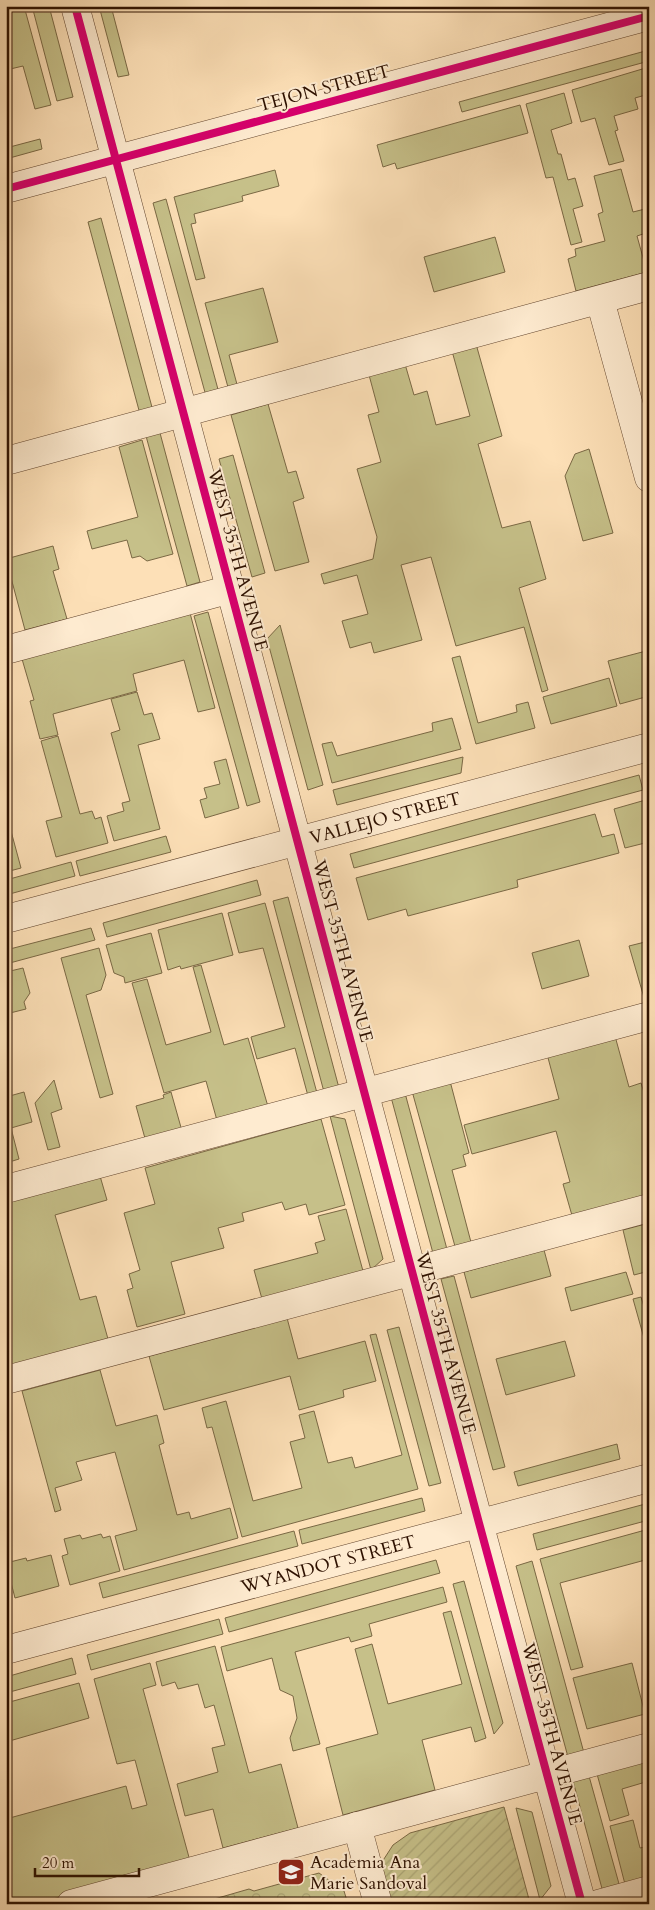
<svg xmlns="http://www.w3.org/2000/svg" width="655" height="1910" font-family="Cardo,serif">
<defs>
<pattern id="forest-crowns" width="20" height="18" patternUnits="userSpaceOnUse" patternTransform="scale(1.25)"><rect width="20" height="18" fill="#c6c089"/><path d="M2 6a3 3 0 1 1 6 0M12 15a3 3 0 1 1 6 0" fill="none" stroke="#aaa474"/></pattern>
<pattern id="garden-furrows" width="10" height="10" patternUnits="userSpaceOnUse" patternTransform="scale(1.25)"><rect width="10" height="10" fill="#c6c089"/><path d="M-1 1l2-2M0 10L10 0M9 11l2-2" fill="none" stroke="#aaa474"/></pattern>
</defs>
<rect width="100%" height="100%" fill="#fde0b7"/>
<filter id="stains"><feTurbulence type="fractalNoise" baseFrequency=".004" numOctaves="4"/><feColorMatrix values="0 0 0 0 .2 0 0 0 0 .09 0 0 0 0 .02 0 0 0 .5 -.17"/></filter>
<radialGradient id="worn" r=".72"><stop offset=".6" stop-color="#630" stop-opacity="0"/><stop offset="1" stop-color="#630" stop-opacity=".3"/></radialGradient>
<g fill="#c6c089" stroke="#7a6844">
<path d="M 6,6 L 24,6 L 51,105 L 35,109 L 23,66 L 6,70 L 6,41 L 11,40 L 6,23 Z"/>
<path d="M 32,6 L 49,6 L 73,97 L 57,101 Z"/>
<path d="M 99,6 L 111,6 L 129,75 L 118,77 Z"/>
<path d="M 649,50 L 649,61 L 462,112 L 459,102 Z"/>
<path d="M 649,67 L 649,94 L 635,98 L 638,109 L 614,116 L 618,130 L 615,131 L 624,161 L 609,165 L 595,118 L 581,122 L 572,90 Z"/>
<path d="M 564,93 L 572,123 L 551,130 L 558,154 L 561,154 L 568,180 L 575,178 L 583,206 L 573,209 L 582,242 L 571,245 L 553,177 L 546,178 L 526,104 Z"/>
<path d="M 520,105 L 528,133 L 397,169 L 395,163 L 383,167 L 377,145 Z"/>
<path d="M 40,139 L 42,149 L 6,159 L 6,148 Z"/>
<path d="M 621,169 L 633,212 L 649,208 L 649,232 L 637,236 L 647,272 L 576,291 L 568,259 L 576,256 L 575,249 L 605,241 L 598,214 L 603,212 L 594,176 Z"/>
<path d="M 275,170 L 279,186 L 242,196 L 243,201 L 194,214 L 196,223 L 191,224 L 205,278 L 196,280 L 174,197 Z"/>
<path d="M 166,199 L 219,393 L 206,396 L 153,203 Z"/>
<path d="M 101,218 L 153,411 L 140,414 L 88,222 Z"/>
<path d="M 495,237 L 505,272 L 434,292 L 424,257 Z"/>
<path d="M 263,288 L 278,342 L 229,355 L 238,388 L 229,391 L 205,303 Z"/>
<path d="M 476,344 L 502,436 L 478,444 L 502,528 L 530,521 L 546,579 L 519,588 L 548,690 L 542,692 L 524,627 L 456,646 L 431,557 L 401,565 L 422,640 L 374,653 L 371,642 L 350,648 L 342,621 L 368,614 L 357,575 L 324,584 L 321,574 L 373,559 L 377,537 L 357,469 L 381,462 L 368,415 L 379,412 L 369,375 L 405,364 L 414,395 L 427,391 L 436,425 L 470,416 L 452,351 Z"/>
<path d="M 268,404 L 288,473 L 296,471 L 304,498 L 293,502 L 309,562 L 275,571 L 231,415 Z"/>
<path d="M 160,433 L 200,582 L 187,586 L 146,436 Z"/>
<path d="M 142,440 L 173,554 L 147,561 L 140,556 L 132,558 L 127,540 L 92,549 L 87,531 L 138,517 L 119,447 Z"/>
<path d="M 589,449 L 613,533 L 583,541 L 565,476 L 575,454 Z"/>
<path d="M 233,455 L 265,573 L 252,577 L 219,459 Z"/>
<path d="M 53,546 L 59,569 L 53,571 L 67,619 L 25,630 L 6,559 Z"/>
<path d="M 208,612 L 260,802 L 247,806 L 194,616 Z"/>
<path d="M 190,613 L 215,708 L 198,712 L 184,660 L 133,674 L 137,691 L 53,714 L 58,735 L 40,739 L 30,701 L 34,700 L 22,659 Z"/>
<path d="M 280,625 L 323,785 L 308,790 L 267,639 Z"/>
<path d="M 646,651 L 649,659 L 649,696 L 620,704 L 608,661 Z"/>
<path d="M 460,656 L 478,723 L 517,712 L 516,705 L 528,702 L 535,728 L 476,744 L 452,658 Z"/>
<path d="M 609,678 L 617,706 L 551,724 L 543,697 Z"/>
<path d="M 137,692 L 144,715 L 152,713 L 160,739 L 138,745 L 160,829 L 114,841 L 107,816 L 124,811 L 122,803 L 130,801 L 111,733 L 120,730 L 111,699 Z"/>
<path d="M 452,718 L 461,749 L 332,783 L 322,744 L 332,742 L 337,756 L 433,731 L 432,723 Z"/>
<path d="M 58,736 L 80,814 L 92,811 L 95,819 L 101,817 L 108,843 L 56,857 L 46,821 L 62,817 L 41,741 Z"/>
<path d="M 463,757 L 461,773 L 337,805 L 333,790 Z"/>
<path d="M 226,759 L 239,808 L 205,818 L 200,800 L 207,798 L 204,788 L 220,784 L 214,762 Z"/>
<path d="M 639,775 L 643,790 L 354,868 L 350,854 Z"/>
<path d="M 649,799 L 649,842 L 625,848 L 614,809 Z"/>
<path d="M 595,814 L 602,837 L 614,834 L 619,853 L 517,880 L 518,887 L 408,916 L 406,909 L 368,920 L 356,878 Z"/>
<path d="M 6,825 L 8,832 L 11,831 L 21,868 L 6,872 Z"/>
<path d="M 166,836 L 171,852 L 80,876 L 76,861 Z"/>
<path d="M 71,862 L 75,876 L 6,895 L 6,880 Z"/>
<path d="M 257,880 L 261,895 L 107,937 L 103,923 Z"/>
<path d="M 288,897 L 339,1088 L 324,1092 L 273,901 Z"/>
<path d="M 265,903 L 317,1093 L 308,1096 L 295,1048 L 257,1059 L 251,1037 L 285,1027 L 263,948 L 239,953 L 228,913 Z"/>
<path d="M 222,913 L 233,955 L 181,969 L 180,966 L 168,970 L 158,930 Z"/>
<path d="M 91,928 L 95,940 L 6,964 L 6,950 Z"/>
<path d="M 151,933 L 162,973 L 125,983 L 124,977 L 114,973 L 106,945 Z"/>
<path d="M 579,940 L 589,976 L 542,989 L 532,953 Z"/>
<path d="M 649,941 L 649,1000 L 645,1001 L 629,946 Z"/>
<path d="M 99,948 L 106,975 L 101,990 L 86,995 L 113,1094 L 100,1098 L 61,958 Z"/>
<path d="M 201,965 L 224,1045 L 248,1038 L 269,1110 L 218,1124 L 206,1081 L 164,1093 L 132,983 L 147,979 L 166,1045 L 211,1032 L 193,967 Z"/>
<path d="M 23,968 L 30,993 L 24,1002 L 26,1009 L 6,1014 L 6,972 Z"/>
<path d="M 615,1036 L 629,1087 L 641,1083 L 649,1109 L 649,1198 L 573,1219 L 563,1184 L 570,1182 L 556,1131 L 472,1154 L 464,1125 L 559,1099 L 547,1054 Z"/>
<path d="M 54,1080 L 62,1109 L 51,1113 L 60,1147 L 48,1150 L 35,1103 Z"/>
<path d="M 450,1081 L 469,1153 L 463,1155 L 466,1166 L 452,1170 L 472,1246 L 456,1250 L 412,1091 Z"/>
<path d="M 24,1092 L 32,1122 L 11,1128 L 19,1159 L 6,1163 L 6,1097 Z"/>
<path d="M 171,1092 L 182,1131 L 146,1142 L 136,1106 L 164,1098 L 163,1095 Z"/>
<path d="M 405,1093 L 448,1253 L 434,1257 L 391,1097 Z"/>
<path d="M 330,1116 L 345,1119 L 383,1259 L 371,1270 Z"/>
<path d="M 321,1119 L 345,1205 L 309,1215 L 306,1204 L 285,1210 L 282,1202 L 242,1213 L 244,1221 L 218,1228 L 224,1248 L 171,1262 L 185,1314 L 137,1327 L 127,1290 L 133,1288 L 129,1274 L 140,1270 L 124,1213 L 155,1204 L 145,1168 Z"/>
<path d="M 100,1176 L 107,1200 L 55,1215 L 80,1300 L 96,1296 L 108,1339 L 6,1368 L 6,1203 Z"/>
<path d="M 346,1209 L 363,1271 L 262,1299 L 254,1270 L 318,1253 L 315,1243 L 325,1240 L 318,1216 Z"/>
<path d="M 649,1223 L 649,1271 L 634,1275 L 623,1230 Z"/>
<path d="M 544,1250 L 551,1276 L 471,1298 L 464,1272 Z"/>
<path d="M 626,1272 L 633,1294 L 571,1311 L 565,1288 Z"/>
<path d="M 454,1276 L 505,1467 L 493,1470 L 441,1279 Z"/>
<path d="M 641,1297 L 649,1323 L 649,1356 L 633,1299 Z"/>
<path d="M 287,1318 L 298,1359 L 365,1341 L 376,1381 L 343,1390 L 344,1397 L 299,1410 L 290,1376 L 164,1410 L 149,1356 Z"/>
<path d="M 399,1327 L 441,1483 L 429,1486 L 387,1330 Z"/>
<path d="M 376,1334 L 418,1489 L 242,1537 L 212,1427 L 207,1428 L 202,1408 L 226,1401 L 253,1501 L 302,1488 L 290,1442 L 305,1438 L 299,1415 L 314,1411 L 328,1463 L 352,1457 L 355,1468 L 402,1455 L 370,1335 Z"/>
<path d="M 565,1341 L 575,1376 L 506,1395 L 496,1359 Z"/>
<path d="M 100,1370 L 116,1426 L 157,1415 L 164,1443 L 159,1445 L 177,1515 L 189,1512 L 191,1519 L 230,1508 L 238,1538 L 124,1570 L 115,1536 L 137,1530 L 115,1452 L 76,1462 L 82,1480 L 55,1488 L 61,1510 L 55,1512 L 22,1391 Z"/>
<path d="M 617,1444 L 620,1459 L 518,1486 L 514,1472 Z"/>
<path d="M 422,1498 L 425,1511 L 302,1544 L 299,1530 Z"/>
<path d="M 649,1503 L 649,1520 L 537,1550 L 533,1534 Z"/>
<path d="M 649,1529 L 649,1559 L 560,1583 L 583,1667 L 571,1670 L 540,1559 Z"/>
<path d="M 294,1531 L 298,1546 L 103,1598 L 99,1583 Z"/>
<path d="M 101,1534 L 103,1538 L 110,1536 L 120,1571 L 70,1585 L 62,1556 L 68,1554 L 64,1539 L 80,1535 L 82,1539 Z"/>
<path d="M 51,1555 L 59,1586 L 15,1598 L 6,1563 L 26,1558 L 27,1561 Z"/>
<path d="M 436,1560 L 440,1573 L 229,1632 L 225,1618 Z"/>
<path d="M 532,1561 L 584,1753 L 568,1757 L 516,1566 Z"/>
<path d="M 464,1581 L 503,1723 L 494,1734 L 453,1584 Z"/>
<path d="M 443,1587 L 447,1602 L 369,1624 L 372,1636 L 351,1642 L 349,1637 L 295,1652 L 320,1744 L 293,1751 L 290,1738 L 297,1718 L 293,1696 L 280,1690 L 272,1658 L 227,1671 L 221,1647 Z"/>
<path d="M 451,1611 L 486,1738 L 475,1742 L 471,1727 L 422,1740 L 435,1790 L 343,1815 L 326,1748 L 378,1734 L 355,1649 L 372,1644 L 388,1704 L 462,1684 L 443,1613 Z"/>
<path d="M 219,1619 L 223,1634 L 91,1670 L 87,1655 Z"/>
<path d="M 215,1646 L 249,1773 L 281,1764 L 298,1828 L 223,1848 L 213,1809 L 185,1816 L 177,1784 L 218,1772 L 212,1748 L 225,1745 L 214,1705 L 205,1708 L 198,1684 L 178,1689 L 175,1682 L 162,1686 L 156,1662 Z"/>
<path d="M 72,1658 L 76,1674 L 6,1693 L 6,1677 Z"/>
<path d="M 150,1663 L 156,1685 L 143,1689 L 190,1861 L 35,1904 L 6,1904 L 6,1819 L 126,1786 L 132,1809 L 147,1805 L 135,1760 L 117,1764 L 94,1679 Z"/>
<path d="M 632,1663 L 645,1714 L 587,1729 L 573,1678 Z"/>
<path d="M 79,1683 L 89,1718 L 6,1742 L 6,1703 Z"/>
<path d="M 649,1760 L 649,1781 L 622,1789 L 629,1815 L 610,1821 L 597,1774 Z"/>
<path d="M 589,1776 L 621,1891 L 604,1896 L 573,1781 Z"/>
<path d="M 516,1808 L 532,1812 L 551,1886 L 540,1900 Z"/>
<path d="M 633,1820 L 640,1848 L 649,1846 L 649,1886 L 627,1892 L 610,1826 Z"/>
</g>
<path fill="url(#forest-crowns)" stroke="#7a6844" d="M 319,1873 L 344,1891 L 348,1904 L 197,1904 L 249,1889 L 254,1891 Z"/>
<path fill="url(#garden-furrows)" stroke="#7a6844" d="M 504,1807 L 530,1903 L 386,1904 L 380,1873 L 382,1862 L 393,1845 L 410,1833 Z"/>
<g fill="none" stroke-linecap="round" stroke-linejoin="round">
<g stroke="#62452e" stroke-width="29">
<g id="minor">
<path d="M 75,6 L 479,1523 L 582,1904"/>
<path d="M 6,189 L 649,16"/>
<path d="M 600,300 L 649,478"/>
<path d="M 6,461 L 649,286"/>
<path d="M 6,650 L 231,589"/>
<path d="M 6,919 L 649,747"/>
<path d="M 6,1189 L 649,1016"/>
<path d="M 6,1380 L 649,1208"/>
<path d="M 6,1650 L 649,1478"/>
<path d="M 357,1826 L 378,1904"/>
<path d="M 71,1904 L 649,1747"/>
<path d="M 598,1904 L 649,1890"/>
</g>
</g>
<use href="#minor" stroke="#feebd0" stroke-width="28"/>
<g stroke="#feebd0" stroke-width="11">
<g id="cycleway">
<path d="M 75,6 L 479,1523 L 582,1904"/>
<path d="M 6,189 L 649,16"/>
</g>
</g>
<use href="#cycleway" stroke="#d6006c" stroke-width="8"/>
</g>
<defs>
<g id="school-square" transform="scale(1.4375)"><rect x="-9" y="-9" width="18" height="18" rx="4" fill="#8f2418" stroke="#feebd0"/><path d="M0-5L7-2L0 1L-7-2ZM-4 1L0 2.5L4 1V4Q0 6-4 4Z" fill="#fff"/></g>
</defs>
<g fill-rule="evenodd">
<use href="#school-square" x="291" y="1872"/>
</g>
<g text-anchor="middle" stroke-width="4" stroke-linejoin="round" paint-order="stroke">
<g font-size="18" fill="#2e1100" stroke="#feebd0">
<text transform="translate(324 88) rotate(-15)" y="6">TEJON STREET</text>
<text transform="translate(238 560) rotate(75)" y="6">WEST 35TH AVENUE</text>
<text transform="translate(385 818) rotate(-15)" y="6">VALLEJO STREET</text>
<text transform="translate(343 951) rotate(75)" y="6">WEST 35TH AVENUE</text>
<text transform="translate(446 1343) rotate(75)" y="6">WEST 35TH AVENUE</text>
<text transform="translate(328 1564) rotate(-15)" y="6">WYANDOT STREET</text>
<text transform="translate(552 1734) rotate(75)" y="6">WEST 35TH AVENUE</text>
</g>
<g font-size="18" fill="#2e1100" stroke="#feebd0" text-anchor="start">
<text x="310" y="1868">Academia Ana<tspan x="310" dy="21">Marie Sandoval</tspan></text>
</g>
</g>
<rect width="655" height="1910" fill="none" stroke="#fde0b7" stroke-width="25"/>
<rect x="8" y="8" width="640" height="1895" fill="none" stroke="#2e1100" stroke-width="2.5"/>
<rect x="12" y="12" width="630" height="1885" fill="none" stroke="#2e1100"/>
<path d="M35 1868v8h104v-8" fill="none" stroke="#2e1100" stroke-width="2.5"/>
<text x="42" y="1868" font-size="15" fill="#2e1100" stroke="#feebd0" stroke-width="4" paint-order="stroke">20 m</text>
<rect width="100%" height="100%" filter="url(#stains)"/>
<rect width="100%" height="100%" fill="url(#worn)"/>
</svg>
